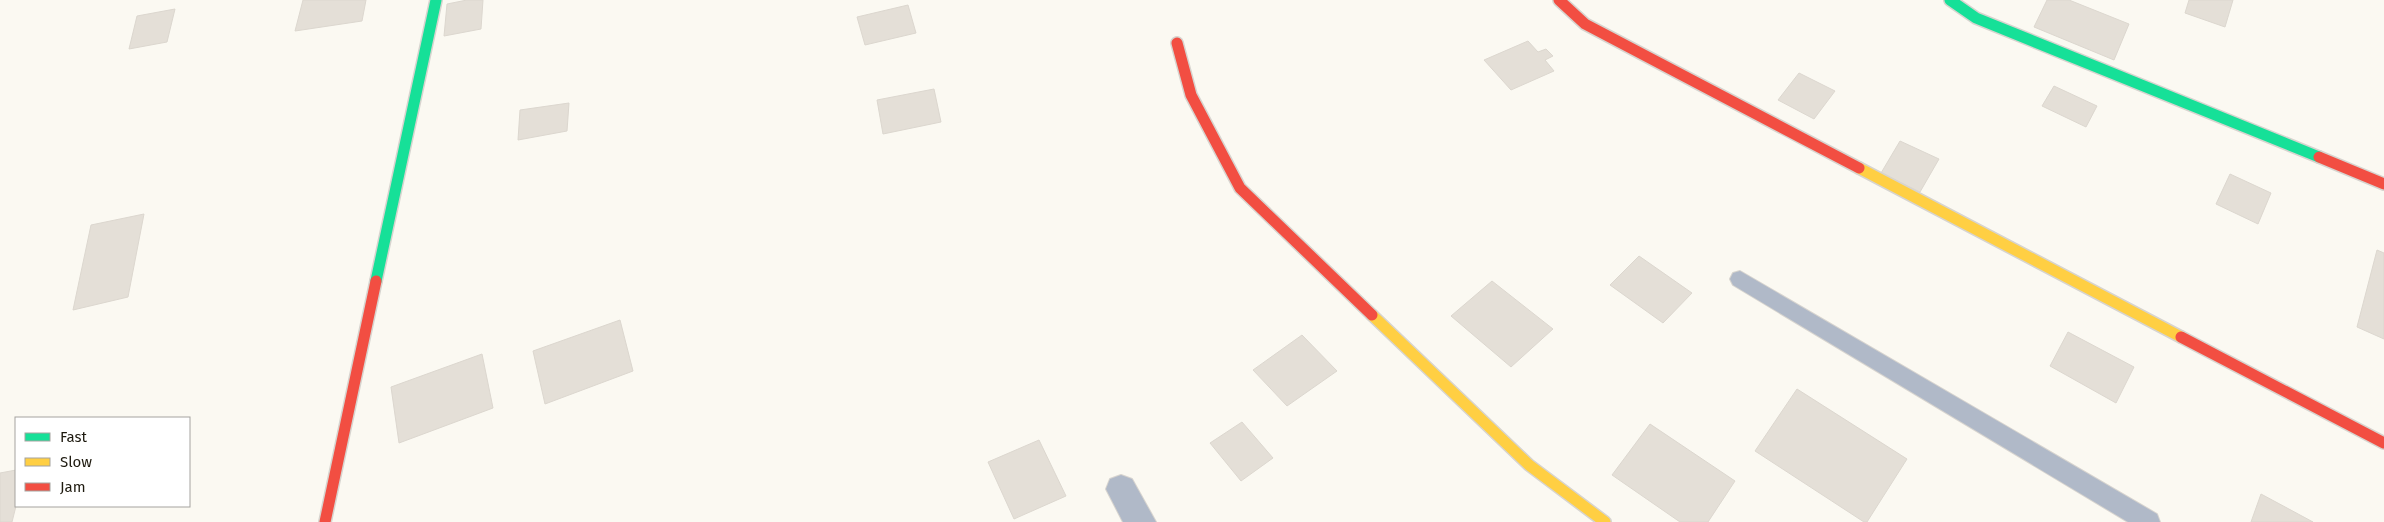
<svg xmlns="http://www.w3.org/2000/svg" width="2384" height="522" font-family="'Fira Sans',sans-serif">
<rect width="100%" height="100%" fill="#fbf9f2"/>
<g fill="#e4dfd7" stroke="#dcd7cf">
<path d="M 303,0 L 366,0 L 362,21 L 295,31 Z"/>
<path d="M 467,0 L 483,0 L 481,29 L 444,36 L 447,4 Z"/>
<path d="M 2047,0 L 2069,0 L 2129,24 L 2114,60 L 2034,27 Z"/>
<path d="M 2189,0 L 2233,0 L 2225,27 L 2185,13 Z"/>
<path d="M 908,5 L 916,33 L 865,45 L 857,17 Z"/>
<path d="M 175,9 L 167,42 L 129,49 L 137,16 Z"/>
<path d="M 1528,41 L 1538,52 L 1546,49 L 1553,56 L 1545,60 L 1554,71 L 1511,90 L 1484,60 Z"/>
<path d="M 1799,73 L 1835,91 L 1814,119 L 1778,100 Z"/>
<path d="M 2054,86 L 2097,106 L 2086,127 L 2042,106 Z"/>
<path d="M 934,89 L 941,122 L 883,134 L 877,100 Z"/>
<path d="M 569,103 L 567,131 L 518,140 L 520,110 Z"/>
<path d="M 1900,141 L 1939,159 L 1920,192 L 1881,173 Z"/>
<path d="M 2230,174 L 2271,193 L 2258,224 L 2216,204 Z"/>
<path d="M 144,214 L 128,297 L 73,310 L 91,225 Z"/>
<path d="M 2377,250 L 2384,253 L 2384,339 L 2357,327 Z"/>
<path d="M 1639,256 L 1692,293 L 1663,323 L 1610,285 Z"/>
<path d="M 1492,281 L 1553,329 L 1511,367 L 1451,316 Z"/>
<path d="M 620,320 L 633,371 L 545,404 L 533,351 Z"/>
<path d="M 2068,332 L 2134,367 L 2116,403 L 2050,366 Z"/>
<path d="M 1302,335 L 1337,371 L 1287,406 L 1253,370 Z"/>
<path d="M 482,354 L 493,408 L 399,443 L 391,387 Z"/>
<path d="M 1797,389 L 1907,459 L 1867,522 L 1864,522 L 1755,451 Z"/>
<path d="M 1242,422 L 1273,458 L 1241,481 L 1210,443 Z"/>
<path d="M 1650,424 L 1735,481 L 1708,522 L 1680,522 L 1612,475 Z"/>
<path d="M 1039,440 L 1066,496 L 1014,519 L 988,462 Z"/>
<path d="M 16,470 L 16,506 L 12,522 L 0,522 L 0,473 Z"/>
<path d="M 2261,494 L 2313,522 L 2251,522 Z"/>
</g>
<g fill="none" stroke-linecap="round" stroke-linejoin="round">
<g stroke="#d7d4cf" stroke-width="2">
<path id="lane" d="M 1740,271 L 2157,514 L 2160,522 L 2128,522 L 1733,285 L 1730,279 L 1733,273 Z"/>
</g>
<g stroke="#d7d4cf" stroke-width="2">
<path id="street" d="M 1121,475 L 1132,479 L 1156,522 L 1123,522 L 1106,489 L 1110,479 Z"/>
</g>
<g stroke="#d7d4cf" stroke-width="14">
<g id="fast">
<path d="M 1950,0 L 1976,18 L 2319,157"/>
<path d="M 376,281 L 436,0"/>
</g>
</g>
<g stroke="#d7d4cf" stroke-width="14">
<g id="slow">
<path d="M 1859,168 L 2181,337"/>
<path d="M 1372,315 L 1529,465 L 1605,522"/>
</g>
</g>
<g stroke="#d7d4cf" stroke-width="14">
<g id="jam">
<path d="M 1559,0 L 1585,24 L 1859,168"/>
<path d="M 1177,43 L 1191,95 L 1240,188 L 1372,315"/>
<path d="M 2319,157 L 2384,184"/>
<path d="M 2181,337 L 2384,443"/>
<path d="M 325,522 L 376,281"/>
</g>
</g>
<use href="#lane" fill="#b0b9c8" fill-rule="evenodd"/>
<use href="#street" fill="#b0b9c8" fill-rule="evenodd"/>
<use href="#fast" stroke="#16e098" stroke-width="11"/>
<use href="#slow" stroke="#ffcf43" stroke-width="11"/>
<use href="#jam" stroke="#f24e42" stroke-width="11"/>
</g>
<rect x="15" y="417" width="175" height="90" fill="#ffffff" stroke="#a5a39f"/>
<rect x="25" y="433" width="25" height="8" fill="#16e098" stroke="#a5a39f"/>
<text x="60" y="442" font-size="15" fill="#1e1a0f">Fast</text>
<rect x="25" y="458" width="25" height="8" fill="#ffcf43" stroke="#a5a39f"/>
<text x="60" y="467" font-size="15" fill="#1e1a0f">Slow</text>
<rect x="25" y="483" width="25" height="8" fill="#f24e42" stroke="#a5a39f"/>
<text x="60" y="492" font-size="15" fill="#1e1a0f">Jam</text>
</svg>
